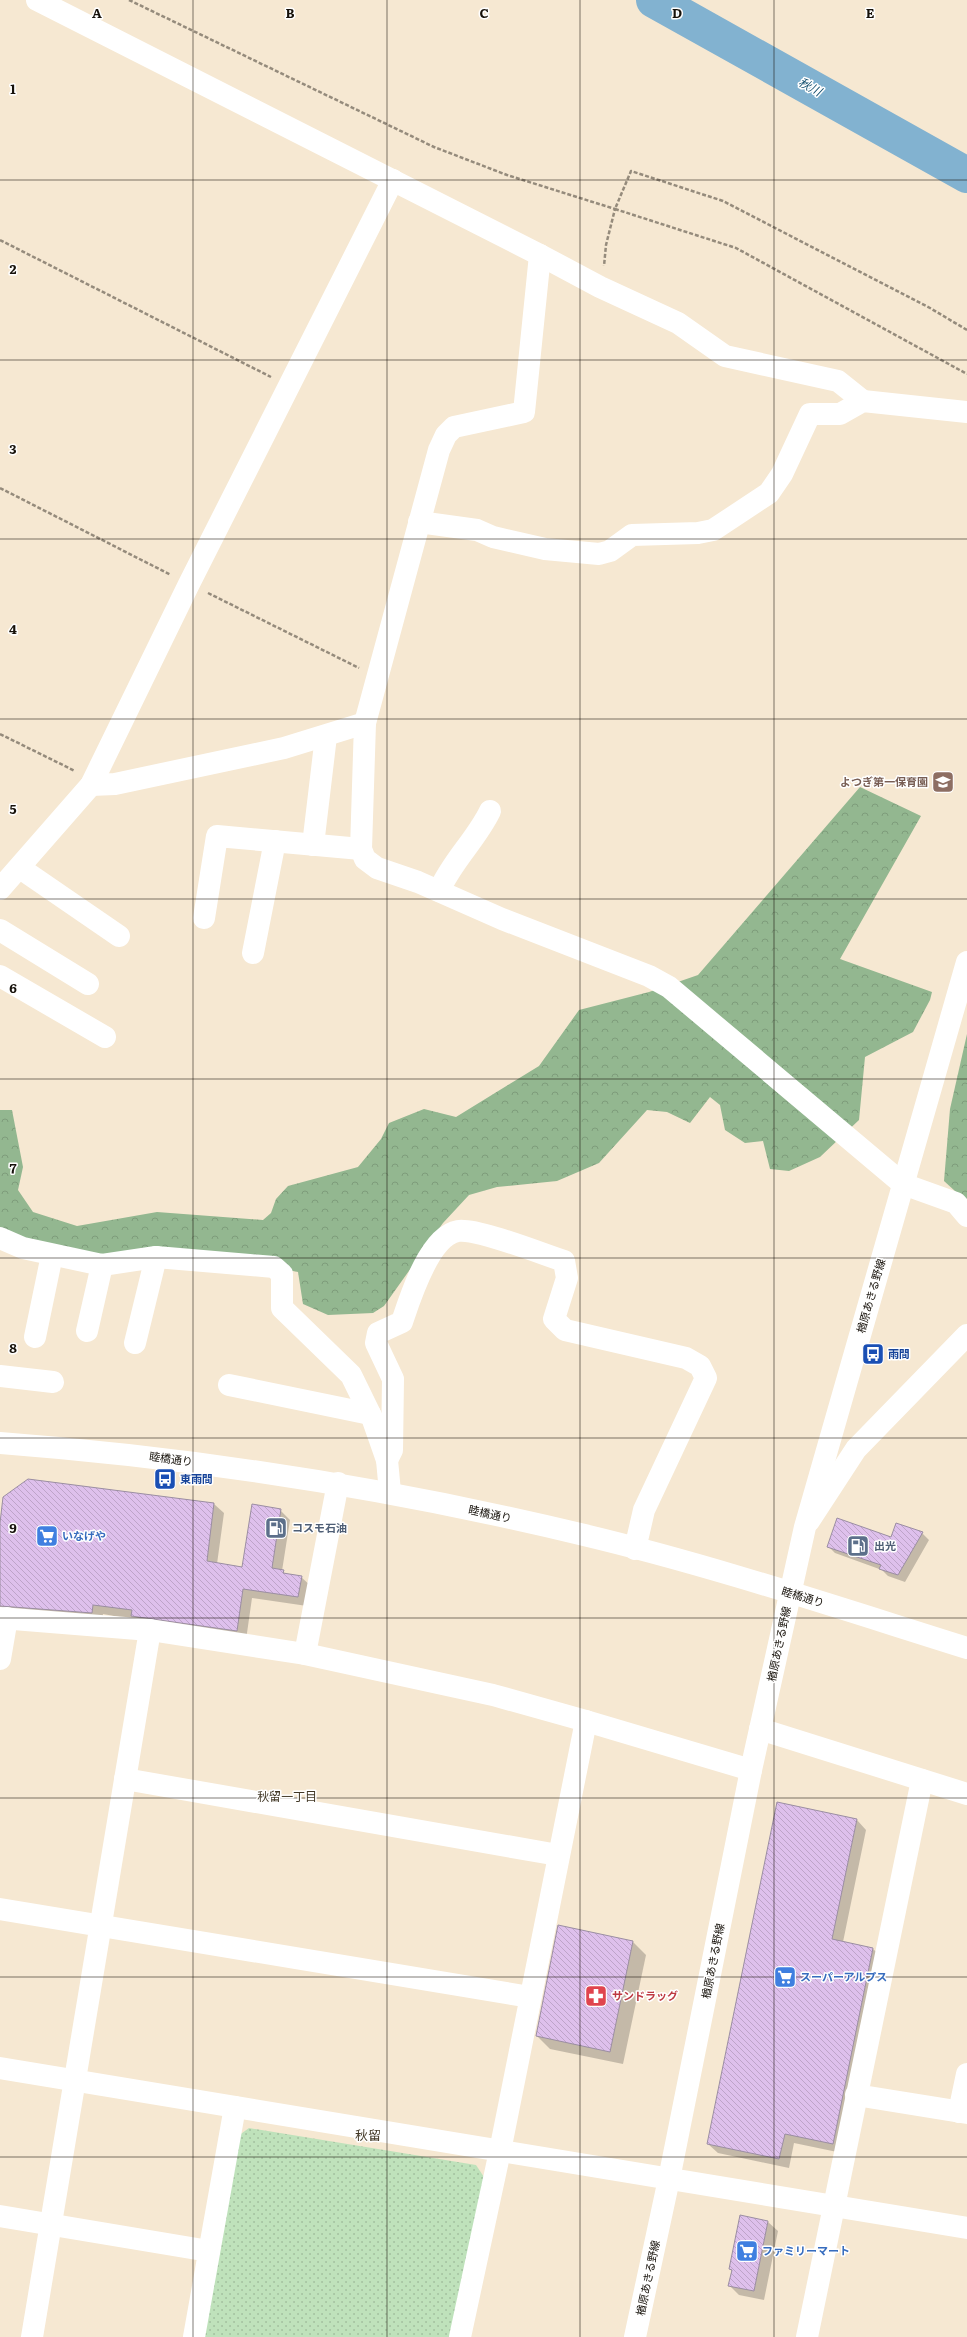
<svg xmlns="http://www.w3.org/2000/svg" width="967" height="2337" font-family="Literata,'Noto Sans JP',serif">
<defs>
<pattern id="forest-crowns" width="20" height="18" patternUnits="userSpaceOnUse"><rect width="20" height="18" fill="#93b790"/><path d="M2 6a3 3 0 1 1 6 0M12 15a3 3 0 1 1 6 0" fill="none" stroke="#7e9c7b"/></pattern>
<pattern id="park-dots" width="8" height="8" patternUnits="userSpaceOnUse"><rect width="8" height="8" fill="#bfe2bb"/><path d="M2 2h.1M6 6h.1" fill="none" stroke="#a3c19f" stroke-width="1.8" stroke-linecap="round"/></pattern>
<pattern id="building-back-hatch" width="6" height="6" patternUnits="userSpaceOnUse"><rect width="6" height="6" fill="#dec0ec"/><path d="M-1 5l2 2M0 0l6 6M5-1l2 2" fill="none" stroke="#bea4c9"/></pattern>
</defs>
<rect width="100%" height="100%" fill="#f6e8d2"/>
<g fill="url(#forest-crowns)">
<path d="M 860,787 L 921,816 L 840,959 L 932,992 L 930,1000 L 913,1032 L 865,1057 L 859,1120 L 820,1157 L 789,1171 L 770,1169 L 763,1141 L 745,1143 L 725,1130 L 720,1105 L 710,1097 L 690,1123 L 667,1112 L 647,1110 L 599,1163 L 557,1181 L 497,1187 L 469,1195 L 443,1223 L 384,1306 L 373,1313 L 328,1315 L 303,1304 L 298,1272 L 192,1251 L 107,1256 L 0,1236 L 0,1110 L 12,1110 L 23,1167 L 18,1190 L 33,1212 L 77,1226 L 157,1212 L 263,1220 L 271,1213 L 276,1199 L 288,1186 L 358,1167 L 381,1139 L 389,1123 L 424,1109 L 456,1117 L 539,1066 L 579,1010 L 649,992 L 698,975 Z"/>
<path d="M 967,1034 L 967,1202 L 944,1181 L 950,1109 Z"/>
</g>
<path fill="url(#park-dots)" d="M 249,2128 L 476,2165 L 484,2177 L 453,2337 L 203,2337 L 238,2136 Z"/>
<g fill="#0003">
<path d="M 28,1480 L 214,1504 L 224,1513 L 217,1564 L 243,1568 L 280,1510 L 290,1520 L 282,1571 L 287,1575 L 301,1577 L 311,1586 L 307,1606 L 252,1598 L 246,1640 L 103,1614 L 102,1622 L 0,1614 L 0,1531 Z"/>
<path d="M 922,1533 L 929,1540 L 905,1582 L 888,1576 L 882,1570 L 835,1553 L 828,1546 Z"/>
<path d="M 857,1820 L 866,1830 L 843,1942 L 873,1949 L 883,1958 L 842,2153 L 794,2143 L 789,2168 L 718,2153 L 708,2144 Z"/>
<path d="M 633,1942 L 646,1955 L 623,2064 L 550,2049 L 537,2036 Z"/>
<path d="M 768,2222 L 778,2231 L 764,2300 L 739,2295 L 729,2285 L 732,2272 L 730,2269 Z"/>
</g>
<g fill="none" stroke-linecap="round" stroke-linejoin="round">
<path stroke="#82b2d0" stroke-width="36" d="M 654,0 L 967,175"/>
</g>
<g fill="url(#building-back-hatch)" stroke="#9b8ea2">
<path d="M 28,1479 L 214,1503 L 207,1561 L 242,1567 L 252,1504 L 281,1509 L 272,1568 L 284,1570 L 283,1573 L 302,1576 L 298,1597 L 243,1589 L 237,1631 L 131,1616 L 132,1610 L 93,1605 L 92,1613 L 0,1606 L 0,1523 L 3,1497 Z"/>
<path d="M 837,1518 L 891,1537 L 896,1523 L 923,1532 L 898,1575 L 879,1569 L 881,1565 L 827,1547 Z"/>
<path d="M 777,1802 L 857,1819 L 832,1939 L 873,1948 L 833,2144 L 785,2134 L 779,2159 L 707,2144 Z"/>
<path d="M 558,1925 L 633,1941 L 610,2052 L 536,2036 Z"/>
<path d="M 740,2215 L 768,2221 L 754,2291 L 728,2286 L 732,2270 L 729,2269 Z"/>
</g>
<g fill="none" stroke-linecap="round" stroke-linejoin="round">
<g stroke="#958b7c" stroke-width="2.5" stroke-dasharray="4 2" stroke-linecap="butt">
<path d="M 129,0 L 434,147 L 507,175 L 615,209 L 606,245 L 604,266"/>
<path d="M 0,240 L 271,377"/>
<path d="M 967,330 L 930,308 L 723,201 L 631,171 L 615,209 L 736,248 L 967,374"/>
<path d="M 0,488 L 171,575"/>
<path d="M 208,593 L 359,668"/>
<path d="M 0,734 L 75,771"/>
</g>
<g stroke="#fff" stroke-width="22">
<path d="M 37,0 L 540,255 L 600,287 L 678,323 L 725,356 L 838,381 L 863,401"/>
<path d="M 540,255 L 524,412 L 454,427 L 446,435 L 439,450 L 365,723 L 361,849 L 365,859 L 377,868 L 418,882 L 502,919 L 649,976 L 669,987 L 903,1184 L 956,1203 L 967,1216"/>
<path d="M 419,522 L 477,530 L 493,537 L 545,549 L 599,554 L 610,551 L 632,535 L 698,533 L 713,530 L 769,493 L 782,474 L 810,414 L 840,414 L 863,401 L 967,412"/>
<path d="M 91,785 L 115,784 L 284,748 L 365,723"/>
<path d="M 313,845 L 326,736"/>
<path d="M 20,868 L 119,936"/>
<path d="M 0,889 L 91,785 L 189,584 L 393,180"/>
<path d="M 439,891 C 452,861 476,840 490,811"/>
<path d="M 204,918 L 217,836 L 361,849"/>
<path d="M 0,930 L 88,984"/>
<path d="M 253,953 L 275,841"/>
<path d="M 0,976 L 105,1037"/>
<path d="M 0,1238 L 23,1248 L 102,1265 L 156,1257 L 274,1267 L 282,1274 L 282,1308 L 351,1375 L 373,1420 L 387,1460 L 390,1492"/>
<path d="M 87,1331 L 102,1265"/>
<path d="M 35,1337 L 52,1255"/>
<path d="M 135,1343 L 156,1257"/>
<path d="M 0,1376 L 53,1382"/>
<path d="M 229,1385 L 370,1414"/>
<path d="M 387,1460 L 392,1450 L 393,1379 L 376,1343 L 378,1333 L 402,1322 C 410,1298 429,1236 458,1231 C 477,1228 542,1254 564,1261 L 567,1278 L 554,1319 L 565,1330 L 686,1358 L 700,1366 L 706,1378 L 644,1510 L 635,1549"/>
<path d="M 809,1521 L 856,1449 L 967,1335"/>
<path d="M 0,1618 L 150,1630 L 305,1654 L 493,1695 L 586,1721 L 751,1770"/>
<path d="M 305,1654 L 338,1483"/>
<path d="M 0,1659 L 7,1618"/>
<path d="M 760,1729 L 967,1794"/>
<path d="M 125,1779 L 558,1855"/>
<path d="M 0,1909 L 530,1997"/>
<path d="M 0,2068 L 967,2228"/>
<path d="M 856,2095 L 967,2113"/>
<path d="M 959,2112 L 967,2074"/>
<path d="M 0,2216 L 209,2251"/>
<path d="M 32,2337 L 150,1630"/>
<path d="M 194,2337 L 235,2107"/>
<path d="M 460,2337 L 500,2151 L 586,1721"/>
<path d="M 807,2337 L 922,1780"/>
</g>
<g stroke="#fff" stroke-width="22">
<path d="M 0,1443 C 197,1458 388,1488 580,1534 C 711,1565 839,1608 967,1648"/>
<path d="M 635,2337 L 669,2179 L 751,1770 L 805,1527 L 967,962"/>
</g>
</g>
<path fill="none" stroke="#16110a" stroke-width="1" stroke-opacity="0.55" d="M 193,0 L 193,2337M 387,0 L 387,2337M 580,0 L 580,2337M 774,0 L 774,2337M 0,180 L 967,180M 0,360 L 967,360M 0,539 L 967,539M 0,719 L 967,719M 0,899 L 967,899M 0,1079 L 967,1079M 0,1258 L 967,1258M 0,1438 L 967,1438M 0,1618 L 967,1618M 0,1798 L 967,1798M 0,1977 L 967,1977M 0,2157 L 967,2157"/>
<defs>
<g id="school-square" transform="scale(1.15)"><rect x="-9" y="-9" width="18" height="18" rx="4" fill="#8d6e63" stroke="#fff"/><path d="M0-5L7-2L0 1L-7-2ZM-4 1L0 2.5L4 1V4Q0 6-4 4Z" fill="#fff"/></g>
<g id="bus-square" transform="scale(1.15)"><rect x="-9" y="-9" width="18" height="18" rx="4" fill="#1a4fb4" stroke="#fff"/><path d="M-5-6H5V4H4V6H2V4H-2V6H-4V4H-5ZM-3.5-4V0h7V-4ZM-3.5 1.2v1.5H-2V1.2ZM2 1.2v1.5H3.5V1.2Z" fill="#fff"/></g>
<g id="fuel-square" transform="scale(1.15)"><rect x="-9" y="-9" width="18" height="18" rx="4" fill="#5c6f8a" stroke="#fff"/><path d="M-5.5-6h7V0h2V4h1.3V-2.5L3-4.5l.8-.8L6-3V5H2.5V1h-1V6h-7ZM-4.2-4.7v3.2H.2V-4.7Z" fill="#fff"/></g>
<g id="supermarket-square" transform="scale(1.15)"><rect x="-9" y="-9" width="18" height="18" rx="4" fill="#3f7fe0" stroke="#fff"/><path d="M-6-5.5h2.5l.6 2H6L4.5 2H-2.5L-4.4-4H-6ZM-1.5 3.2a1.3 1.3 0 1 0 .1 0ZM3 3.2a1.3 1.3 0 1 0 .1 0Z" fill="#fff"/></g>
<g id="pharmacy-square" transform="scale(1.15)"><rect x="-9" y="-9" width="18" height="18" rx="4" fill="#e0444e" stroke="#fff"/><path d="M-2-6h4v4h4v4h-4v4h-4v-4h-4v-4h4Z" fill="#fff"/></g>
</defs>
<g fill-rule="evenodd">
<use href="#school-square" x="943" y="782"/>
<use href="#bus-square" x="873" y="1354"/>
<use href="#bus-square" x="165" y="1479"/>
<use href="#fuel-square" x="276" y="1528"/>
<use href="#supermarket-square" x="47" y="1536"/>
<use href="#fuel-square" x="858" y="1546"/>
<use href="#supermarket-square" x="785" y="1977"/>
<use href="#pharmacy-square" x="596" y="1996"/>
<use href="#supermarket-square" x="747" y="2251"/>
</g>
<g text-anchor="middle" stroke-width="3" stroke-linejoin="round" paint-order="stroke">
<g font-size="11" font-weight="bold" fill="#785e54" stroke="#fff" text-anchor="end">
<text x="928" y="786">よつぎ第一保育園</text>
</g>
<g font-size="11" fill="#16110a" stroke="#fff">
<text transform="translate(871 1296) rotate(-74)" y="4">楢原あきる野線</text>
<text transform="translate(171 1459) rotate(8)" y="4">睦橋通り</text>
<text transform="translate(490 1514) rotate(12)" y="4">睦橋通り</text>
<text transform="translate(803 1597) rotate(17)" y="4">睦橋通り</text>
<text transform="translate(779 1644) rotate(-78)" y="4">楢原あきる野線</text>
<text transform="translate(713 1961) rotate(-79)" y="4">楢原あきる野線</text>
<text transform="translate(648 2278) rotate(-78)" y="4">楢原あきる野線</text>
</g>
<g font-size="11" font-weight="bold" fill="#164399" stroke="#fff" text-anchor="start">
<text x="888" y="1358">雨間</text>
<text x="180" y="1483">東雨間</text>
</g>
<g font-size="11" font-weight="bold" fill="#4e5e75" stroke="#fff" text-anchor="start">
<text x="292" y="1532">コスモ石油</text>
<text x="874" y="1550">出光</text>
</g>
<g font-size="11" font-weight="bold" fill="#366cbe" stroke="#fff" text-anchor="start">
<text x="62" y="1540">いなげや</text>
<text x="800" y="1981">スーパーアルプス</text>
<text x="762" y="2255">ファミリーマート</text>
</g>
<g font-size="11" font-weight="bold" fill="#be3a42" stroke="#fff" text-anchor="start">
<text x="612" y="2000">サンドラッグ</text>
</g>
<g font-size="12" font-style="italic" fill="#15506f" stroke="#fff">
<text transform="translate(810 87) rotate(29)" y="4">秋川</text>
</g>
<g font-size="12" fill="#413725" stroke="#fff">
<text x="287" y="1801">秋留一丁目</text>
</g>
<g font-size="13" fill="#413725" stroke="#fff">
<text x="368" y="2140">秋留</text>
</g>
</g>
<g font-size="13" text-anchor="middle" font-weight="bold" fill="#16110a" stroke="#fff" stroke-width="3" stroke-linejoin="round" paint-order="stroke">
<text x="97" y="18">A</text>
<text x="290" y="18">B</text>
<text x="484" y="18">C</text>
<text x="677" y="18">D</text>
<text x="870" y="18">E</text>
<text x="13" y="94">1</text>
<text x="13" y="274">2</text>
<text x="13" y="454">3</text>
<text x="13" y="634">4</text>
<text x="13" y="814">5</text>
<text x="13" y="993">6</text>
<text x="13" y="1173">7</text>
<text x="13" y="1353">8</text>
<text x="13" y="1533">9</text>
</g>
</svg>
